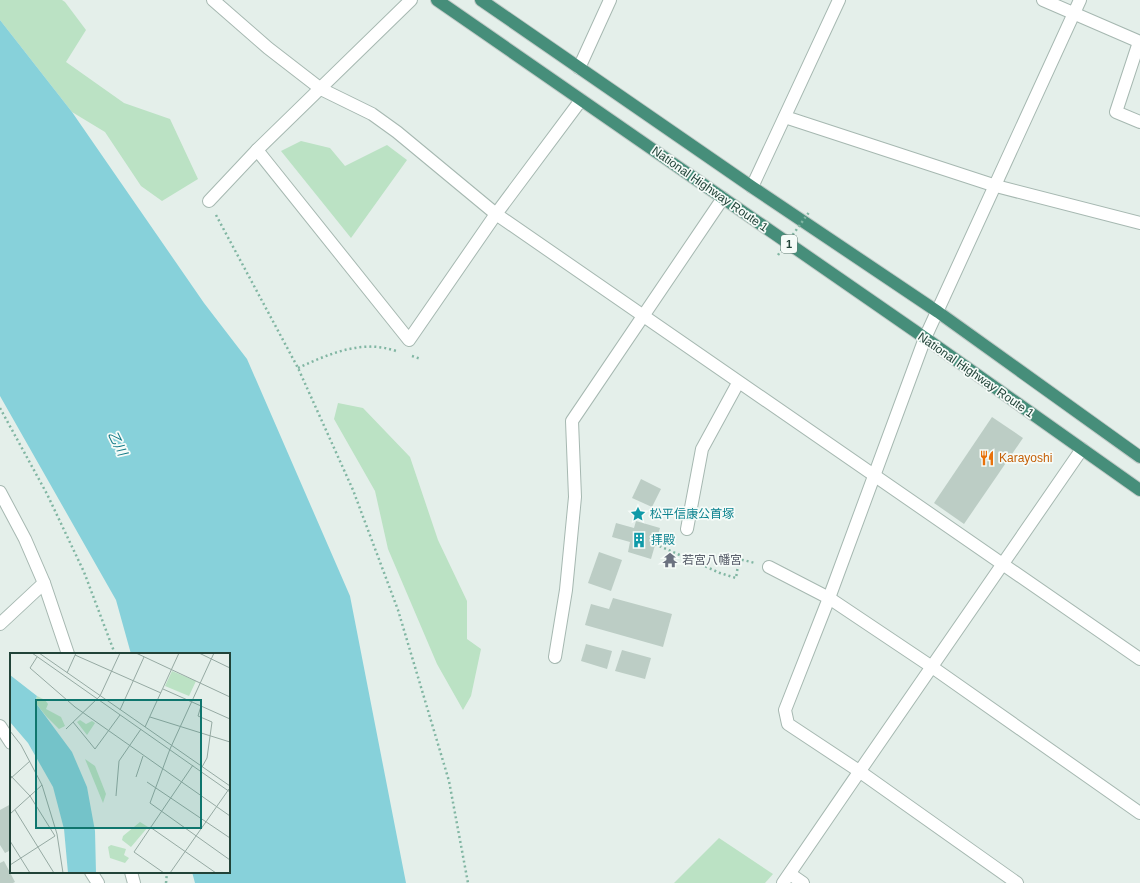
<svg xmlns="http://www.w3.org/2000/svg" width="1140" height="883" font-family="Helvetica,'Noto Sans JP',sans-serif">
<rect width="100%" height="100%" fill="#e4efea"/>
<g fill="#bbe2c4">
<path d="M 0,0 L 62,0 L 65,2 L 86,30 L 66,62 L 124,103 L 170,119 L 198,179 L 162,201 L 141,186 L 105,132 L 72,112 L 0,20 Z"/>
<path d="M 301,141 L 330,148 L 345,166 L 387,145 L 407,160 L 351,238 L 281,151 Z"/>
<path d="M 338,403 L 363,408 L 410,457 L 438,540 L 467,601 L 467,639 L 481,649 L 471,696 L 463,710 L 437,664 L 388,549 L 375,491 L 334,419 Z"/>
<path d="M 719,838 L 773,874 L 765,883 L 674,883 Z"/>
</g>
<path fill="#87d1da" d="M 0,20 L 72,112 L 204,303 L 247,359 L 350,596 L 406,883 L 195,883 L 192,872 L 229,872 L 229,654 L 131,654 L 116,600 L 0,396 Z"/>
<g fill="#bccdc5">
<path d="M 992,417 L 1023,438 L 964,524 L 934,503 Z"/>
<path d="M 641,479 L 661,489 L 652,507 L 632,498 Z"/>
<path d="M 636,521 L 660,528 L 651,559 L 628,552 L 630,542 L 612,537 L 616,523 L 634,528 Z"/>
<path d="M 599,552 L 622,560 L 611,591 L 588,583 Z"/>
<path d="M 613,598 L 672,614 L 663,647 L 585,625 L 591,604 L 609,609 Z"/>
<path d="M 586,644 L 612,651 L 607,669 L 581,661 Z"/>
<path d="M 622,650 L 651,658 L 645,679 L 615,671 Z"/>
<path d="M 11,804 L 11,850 L 5,853 L 0,845 L 0,810 Z"/>
<path d="M 4,861 L 15,882 L 13,883 L 0,883 L 0,863 Z"/>
</g>
<g fill="none" stroke-linecap="round" stroke-linejoin="round">
<g stroke="#a6b8b1" stroke-width="14">
<g id="minor">
<path d="M 213,0 L 268,48 L 321,89 L 372,114 L 397,132 L 496,214 L 1140,659"/>
<path d="M 1043,0 L 1140,42"/>
<path d="M 1139,42 L 1116,112 L 1140,122"/>
<path d="M 579,68 L 610,0"/>
<path d="M 785,117 L 996,186 L 1140,223"/>
<path d="M 257,150 L 409,340 L 496,214 L 581,100"/>
<path d="M 752,187 L 839,0"/>
<path d="M 209,201 L 257,150 L 411,0"/>
<path d="M 925,338 L 829,598 L 785,710 L 788,724 L 859,771 L 1017,883"/>
<path d="M 0,492 L 25,539 L 44,583 L 68,654"/>
<path d="M 687,529 L 702,449 L 738,383"/>
<path d="M 769,567 L 829,598 L 932,667 L 1140,813"/>
<path d="M 0,624 L 44,583"/>
<path d="M 555,657 L 566,590 L 575,497 L 572,421 L 723,198"/>
<path d="M 0,726 L 11,743"/>
<path d="M 91,872 L 98,883"/>
<path d="M 131,872 L 134,883"/>
<path d="M 790,874 L 803,883"/>
<path d="M 783,883 C 882,738 982,594 1082,449"/>
</g>
</g>
<g stroke="#a6b8b1" stroke-width="14">
<path id="tertiary" d="M 925,338 L 1080,0"/>
</g>
<g stroke="#c1cac7" stroke-width="14">
<g id="trunk">
<path d="M 437,0 L 925,338 L 1140,490"/>
<path d="M 481,0 L 752,187 L 938,312 L 1140,457"/>
</g>
</g>
<g stroke="#81b6a3" stroke-width="2.5" stroke-dasharray="2 3" stroke-linecap="butt">
<path d="M 216,215 L 298,368 L 353,490 L 398,610 L 449,781 L 468,883"/>
<path d="M 412,356 L 421,359"/>
<path d="M 298,368 C 329,354 362,339 396,351"/>
<path d="M 0,408 L 47,494 L 84,572 L 115,654"/>
<path d="M 655,544 L 720,573 L 736,578 L 739,559 L 755,563"/>
<path d="M 166,883 L 167,872"/>
</g>
<use href="#minor" stroke="#fff" stroke-width="12"/>
<use href="#tertiary" stroke="#fff" stroke-width="12"/>
<use href="#trunk" stroke="#468e7a" stroke-width="12"/>
<path stroke="#81b6a3" stroke-width="2.5" stroke-dasharray="2 3" stroke-linecap="butt" d="M 778,255 L 810,211"/>
</g>
<defs>
<g id="restaurant-bare" transform="scale(1.2)"><path d="M-5-6h1v4h1v-4h1v4h1v-4h1v5L-1.5 .5V6h-2V.5L-5-1ZM5-6V6H3V1.5H1.5Q1.5-4 5-6Z" fill="#e8710a" stroke="#f5fbf8" stroke-width="2.5" paint-order="stroke"/></g>
<g id="sight-bare" transform="scale(1.2)"><path d="M0-6L1.8-2.2L6-1.7L2.9 1.2L3.7 5.4L0 3.3L-3.7 5.4L-2.9 1.2L-6-1.7L-1.8-2.2Z" fill="#0f9aa8" stroke="#f5fbf8" stroke-width="2.5" paint-order="stroke"/></g>
<g id="building-bare" transform="scale(1.2)"><path d="M-4-6H4V6H1V3H-1V6H-4ZM-2.5-4.3h1.7v1.8h-1.7ZM.8-4.3h1.7v1.8H.8ZM-2.5-1h1.7V.8h-1.7ZM.8-1h1.7V.8H.8Z" fill="#0f9aa8" stroke="#f5fbf8" stroke-width="2.5" paint-order="stroke"/></g>
<g id="temple-bare" transform="scale(1.2)"><path d="M0-6L5-2H3V0L6.5 2.5H4V6H1.5V3h-3V6H-4V2.5H-6.5L-3 0V-2H-5Z" fill="#6b7280" stroke="#f5fbf8" stroke-width="2.5" paint-order="stroke"/></g>
</defs>
<g fill-rule="evenodd">
<use href="#restaurant-bare" x="987" y="458"/>
<use href="#sight-bare" x="638" y="514"/>
<use href="#building-bare" x="639" y="540"/>
<use href="#temple-bare" x="670" y="560"/>
</g>
<g text-anchor="middle" stroke-width="3.5" stroke-linejoin="round" paint-order="stroke">
<rect fill="#f5fbf8" stroke="#617a72" stroke-width="1" x="781" y="235" width="16" height="18" rx="3"/>
<g font-size="11" font-weight="bold" fill="#214338">
<text x="789" y="248">1</text>
</g>
<g font-size="12" fill="#214338" stroke="#f5fbf8">
<text transform="translate(710 189) rotate(35)" y="4">National Highway Route 1</text>
<text transform="translate(976 375) rotate(35)" y="4">National Highway Route 1</text>
</g>
<g font-size="12" fill="#c56008" stroke="#f5fbf8" text-anchor="start">
<text x="999" y="462">Karayoshi</text>
</g>
<g font-size="12" fill="#0d838f" stroke="#f5fbf8" text-anchor="start">
<text x="650" y="518">松平信康公首塚</text>
<text x="651" y="544">拝殿</text>
</g>
<g font-size="12" fill="#5b616d" stroke="#f5fbf8" text-anchor="start">
<text x="682" y="564">若宮八幡宮</text>
</g>
<g font-size="13" font-style="italic" fill="#137a87" stroke="#f5fbf8">
<text transform="translate(118 443) rotate(63)" y="5">乙川</text>
</g>
</g>
<g transform="translate(10 653)">
<rect width="220" height="220" fill="#e4efea"/>
<path d="M 162,18 L 186,28 L 179,43 L 155,33 ZM 27,43 L 35,47 L 38,51 L 36,56 L 51,64 L 55,73 L 49,76 L 36,63 L 25,49 ZM 70,67 L 76,71 L 82,68 L 85,70 L 77,82 L 67,69 ZM 75,106 L 85,113 L 96,141 L 93,150 ZM 130,169 L 138,174 L 121,194 L 112,187 L 113,183 ZM 101,192 L 116,196 L 114,202 L 119,205 L 115,210 L 100,205 L 98,194 Z" fill="#bbe2c4"/>
<path d="M 0,22 L 27,43 L 25,49 L 62,99 L 77,134 L 85,178 L 86,220 L 58,220 L 54,176 L 43,134 L 18,90 L 0,69 Z" fill="#87d1da"/>
<path fill="none" stroke="#96aaa3" stroke-width="1" d="M 22,0 L 220,139M 29,0 L 220,133M 126,0 L 220,44M 189,0 L 220,15M 204,0 L 160,96 L 140,150 L 220,207M 65,2 L 151,40M 27,4 L 20,15 L 65,54 L 220,163M 57,20 L 66,0M 153,36 L 220,66M 191,53 L 188,63 L 202,69 L 197,105 L 192,114M 110,57 L 134,4M 140,64 L 220,89M 63,69 L 85,96 L 110,62M 135,74 L 169,0M 56,76 L 90,43 L 110,0M 0,78 L 11,92 L 32,132 L 47,181 L 53,220M 0,122 L 20,143 L 45,183M 126,124 L 133,103M 0,126 L 20,108M 137,129 L 220,185M 106,143 L 109,108 L 131,76M 5,157 L 44,220M 0,161 L 32,132M 140,174 L 206,220M 0,188 L 20,220M 0,212 L 45,183M 154,220 L 124,199 L 183,112M 160,220 L 219,136"/>
<path fill="#0f766e" fill-opacity="0.15" stroke="#0f766e" stroke-width="2" d="M 26,47 L 191,47 L 191,175 L 26,175 Z"/>
<rect width="220" height="220" fill="none" stroke="#214338" stroke-width="2"/>
</g>
</svg>
